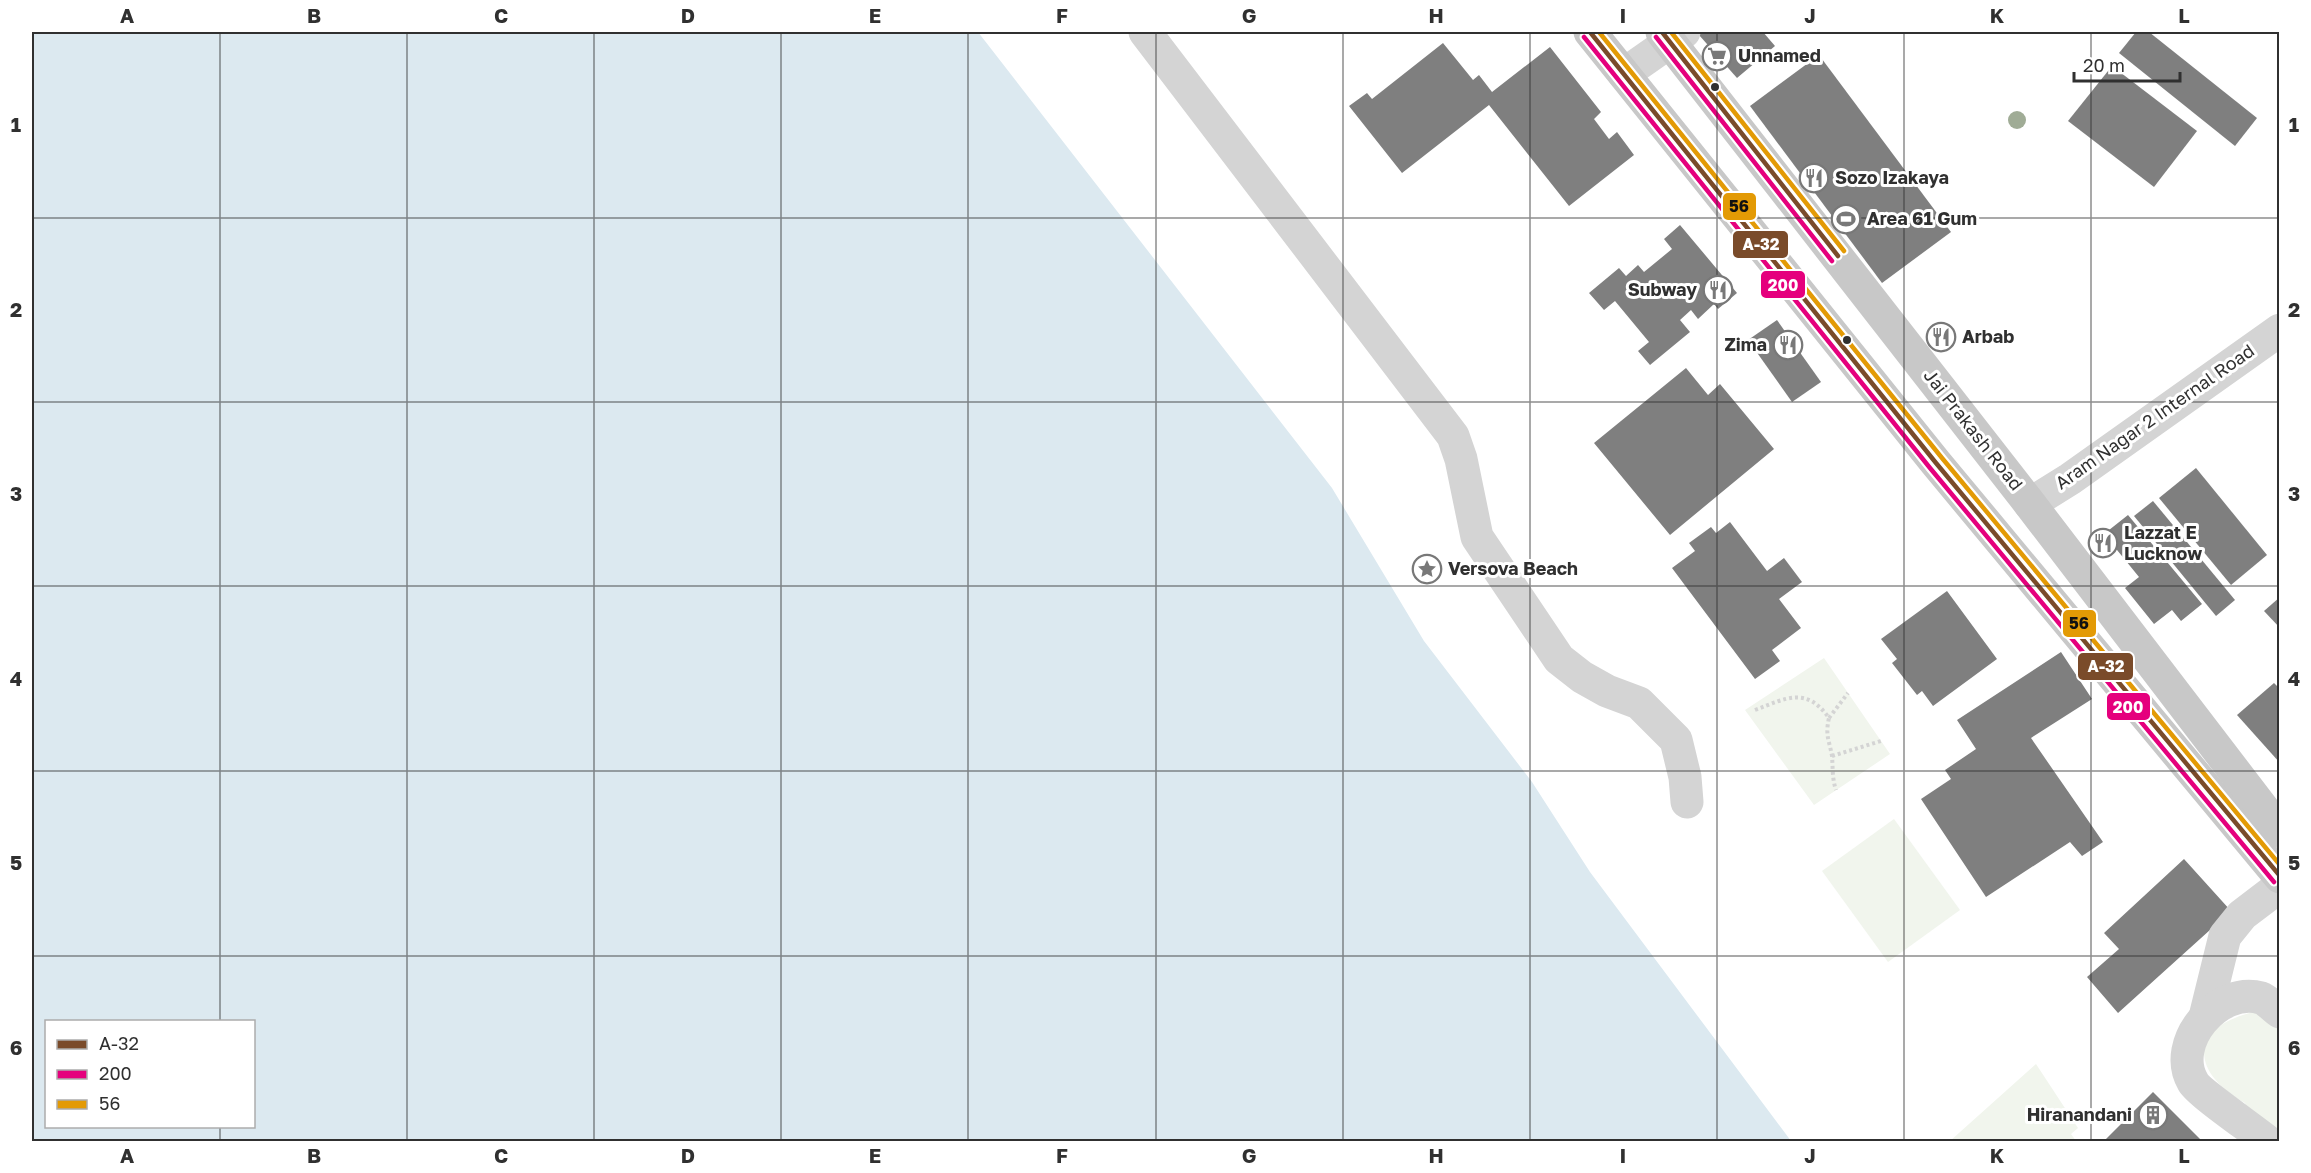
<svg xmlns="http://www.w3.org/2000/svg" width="2311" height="1173" font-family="'Golos Text',sans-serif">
<rect width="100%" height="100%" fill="#fff"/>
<g fill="#f1f5ed">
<path d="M 1824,658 L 1890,754 L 1814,805 L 1745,710 Z"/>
<path d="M 1894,819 L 1960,910 L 1888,962 L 1822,871 Z"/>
<path d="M 2254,1012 L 2280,1026 L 2279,1141 L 2248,1115 L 2245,1103 C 2190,1072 2188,1027 2254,1012 Z"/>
<path d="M 2036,1064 L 2078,1128 L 2071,1134 L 2076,1141 L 1950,1141 Z"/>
</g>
<path fill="#dce9f0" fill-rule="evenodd" d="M 32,32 L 978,32 L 1332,488 L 1424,641 L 1532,782 L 1590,872 L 1791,1141 L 32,1141 ZM 46,1022 L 254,1022 L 254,1126 L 46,1126 Z"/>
<g fill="#7f7f7f">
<path d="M 1703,32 L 1763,32 L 1775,46 L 1737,78 L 1699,35 Z"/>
<path d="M 2136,32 L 2149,32 L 2257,118 L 2235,146 L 2119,53 Z"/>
<path d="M 1443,43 L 1473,80 L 1479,75 L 1492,92 L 1550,47 L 1601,112 L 1594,119 L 1609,139 L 1617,132 L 1634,155 L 1569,206 L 1489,105 L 1402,173 L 1349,106 L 1367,93 L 1372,99 Z"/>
<path d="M 1819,55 L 1951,232 L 1882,283 L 1750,106 Z"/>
<path d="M 2112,66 L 2197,131 L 2154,187 L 2068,121 Z"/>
<path d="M 1680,225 L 1737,293 L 1718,309 L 1714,304 L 1698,319 L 1691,310 L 1680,320 L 1690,332 L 1650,365 L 1638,351 L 1649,342 L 1615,301 L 1604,310 L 1589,293 L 1619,268 L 1626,276 L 1638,265 L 1644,272 L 1672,249 L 1664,239 Z"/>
<path d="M 1777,320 L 1821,382 L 1792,402 L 1748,340 Z"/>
<path d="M 1686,368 L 1708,395 L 1720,384 L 1774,449 L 1670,535 L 1594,443 Z"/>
<path d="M 2196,468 L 2267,555 L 2231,585 L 2159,498 Z"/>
<path d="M 2153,501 L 2235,600 L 2216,616 L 2134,516 Z"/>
<path d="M 2128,515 L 2202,604 L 2181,621 L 2172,610 L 2154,624 L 2125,588 L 2139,577 L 2104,534 Z"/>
<path d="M 1730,522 L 1767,571 L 1784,558 L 1802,582 L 1779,599 L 1801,628 L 1772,650 L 1780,661 L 1755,679 L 1672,568 L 1695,551 L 1689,543 L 1711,527 L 1716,533 Z"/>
<path d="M 1947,591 L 1997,659 L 1933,706 L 1922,691 L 1917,695 L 1892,663 L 1897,659 L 1881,639 Z"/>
<path d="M 2280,597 L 2280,628 L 2264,611 Z"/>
<path d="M 2061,652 L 2092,699 L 2031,738 L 2103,842 L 2082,856 L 2070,842 L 1986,897 L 1921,799 L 1951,779 L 1945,770 L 1976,749 L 1957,720 Z"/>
<path d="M 2274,683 L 2280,689 L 2280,763 L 2237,715 Z"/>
<path d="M 2184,859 L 2231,911 L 2118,1013 L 2087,977 L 2119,949 L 2104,933 Z"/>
<path d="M 2153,1092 L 2203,1142 L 2109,1142 L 2106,1139 Z"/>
</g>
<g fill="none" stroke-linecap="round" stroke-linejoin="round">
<g stroke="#d4d4d4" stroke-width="4" stroke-dasharray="3 3" stroke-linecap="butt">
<path d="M 1755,710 C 1787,698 1806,686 1829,718 C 1825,736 1829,739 1832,756 C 1833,769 1832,778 1836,790"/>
<path d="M 1829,718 L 1848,693"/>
<path d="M 1832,756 L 1881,741"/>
</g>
<g stroke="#d4d4d4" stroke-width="33">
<path d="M 1145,32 L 1453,436 L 1461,459 L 1477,537 L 1559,659 L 1582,677 L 1607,691 L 1639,703 L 1676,740 L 1685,777 L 1687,802"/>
<path d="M 1624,74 L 1684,32"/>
<path d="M 2030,504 L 2070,479 L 2280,330"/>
<path d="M 2206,1013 L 2225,936 L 2242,915 L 2280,886"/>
<path d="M 2268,1142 C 2255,1131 2198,1092 2193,1082 C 2170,1043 2218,986 2261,998 C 2267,1000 2274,1008 2280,1012"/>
</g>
<g stroke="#c8c8c8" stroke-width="33">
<path d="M 1590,32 L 1936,463 L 2280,877"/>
<path d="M 1662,32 L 2030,504 L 2280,831"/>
</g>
<g stroke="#fff" stroke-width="9">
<g id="bus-1">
<path d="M 1590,32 L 1936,463 L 2280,876"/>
<path d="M 1662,32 L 1838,256"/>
</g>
</g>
<g stroke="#fff" stroke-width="9">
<g id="bus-2">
<path d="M 1584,37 L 1930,468 L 2274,882"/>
<path d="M 1656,37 L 1832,261"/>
</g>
</g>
<g stroke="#fff" stroke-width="9">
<g id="bus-3">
<path d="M 1599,32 L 1942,458 L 2280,865"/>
<path d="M 1671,32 L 1844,251"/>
</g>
</g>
<use href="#bus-1" stroke="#7a4b2a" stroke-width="4.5"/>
<use href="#bus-2" stroke="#e5007d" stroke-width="4.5"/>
<use href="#bus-3" stroke="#e39a05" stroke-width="4.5"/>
</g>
<circle fill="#a0ac96" cx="2017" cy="120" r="9"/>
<path fill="none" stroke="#303030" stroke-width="1.5" stroke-opacity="0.55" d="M 220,32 L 220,1022M 407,32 L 407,1142M 594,32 L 594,1142M 781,32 L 781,1142M 968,32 L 968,1142M 1156,32 L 1156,1142M 1343,32 L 1343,1142M 1530,32 L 1530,1142M 1717,32 L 1717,1142M 1904,32 L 1904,1142M 2091,32 L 2091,1142M 32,218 L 2280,218M 32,402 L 2280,402M 32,586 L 2280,586M 32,771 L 2280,771M 32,956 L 2280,956M 220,1126 L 220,1142"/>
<defs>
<g id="supermarket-ring" transform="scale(1.5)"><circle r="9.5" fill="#fff" stroke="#787878" stroke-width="1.5"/><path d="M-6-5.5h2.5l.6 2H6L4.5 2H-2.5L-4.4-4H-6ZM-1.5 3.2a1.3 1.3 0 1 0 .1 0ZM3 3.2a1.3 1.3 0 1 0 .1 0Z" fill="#787878"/></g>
<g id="restaurant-ring" transform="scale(1.5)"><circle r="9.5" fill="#fff" stroke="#787878" stroke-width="1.5"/><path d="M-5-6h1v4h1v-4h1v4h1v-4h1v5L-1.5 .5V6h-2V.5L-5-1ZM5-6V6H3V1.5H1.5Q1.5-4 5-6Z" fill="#787878"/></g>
<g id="stadium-ring" transform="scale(1.5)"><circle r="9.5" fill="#fff" stroke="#787878" stroke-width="1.5"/><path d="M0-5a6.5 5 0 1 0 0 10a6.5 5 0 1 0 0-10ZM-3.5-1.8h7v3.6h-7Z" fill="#787878"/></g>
<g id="sight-ring" transform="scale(1.5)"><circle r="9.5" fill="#fff" stroke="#787878" stroke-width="1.5"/><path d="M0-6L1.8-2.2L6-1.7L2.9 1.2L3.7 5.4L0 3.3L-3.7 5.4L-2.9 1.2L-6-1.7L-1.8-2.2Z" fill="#787878"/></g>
<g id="building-ring" transform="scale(1.5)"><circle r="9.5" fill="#fff" stroke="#787878" stroke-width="1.5"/><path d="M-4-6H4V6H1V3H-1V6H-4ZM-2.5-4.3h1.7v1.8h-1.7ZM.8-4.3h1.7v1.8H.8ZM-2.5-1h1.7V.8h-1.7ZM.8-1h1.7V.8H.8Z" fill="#787878"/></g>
</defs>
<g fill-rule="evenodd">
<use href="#supermarket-ring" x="1717" y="56"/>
<use href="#restaurant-ring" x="1814" y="178"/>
<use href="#stadium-ring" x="1846" y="219"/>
<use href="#restaurant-ring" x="1718" y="290"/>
<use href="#restaurant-ring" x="1941" y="337"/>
<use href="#restaurant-ring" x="1788" y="345"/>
<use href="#restaurant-ring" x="2103" y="543"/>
<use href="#sight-ring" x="1427" y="569"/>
<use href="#building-ring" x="2153" y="1115"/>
</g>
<g fill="#303030" stroke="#fff" stroke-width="2">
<circle cx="1715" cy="87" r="5"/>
<circle cx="1847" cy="340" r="5"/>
</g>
<g text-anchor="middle" stroke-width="6" stroke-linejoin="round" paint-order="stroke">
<g font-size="18" font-weight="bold" fill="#303030" stroke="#fff" text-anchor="start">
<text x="1738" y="62">Unnamed</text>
<text x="1835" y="184">Sozo Izakaya</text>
<text x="1867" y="225">Area 61 Gum</text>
<text x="1697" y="296" text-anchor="end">Subway</text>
<text x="1962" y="343">Arbab</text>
<text x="1767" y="351" text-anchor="end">Zima</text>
<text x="2124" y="539">Lazzat E<tspan x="2124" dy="21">Lucknow</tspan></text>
<text x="1448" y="575">Versova Beach</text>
<text x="2132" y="1121" text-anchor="end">Hiranandani</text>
</g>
<g font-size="18" fill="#303030" stroke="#fff">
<text transform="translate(2155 417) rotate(-35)" y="6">Aram Nagar 2 Internal Road</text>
<text transform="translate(1973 430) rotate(52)" y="6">Jai Prakash Road</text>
</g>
</g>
<g stroke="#fff" stroke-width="2">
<rect x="1722" y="192" width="35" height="29" rx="6" fill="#e39a05"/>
<rect x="1732" y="230" width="57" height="29" rx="6" fill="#7a4b2a"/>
<rect x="1760" y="270" width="46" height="29" rx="6" fill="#e5007d"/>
<rect x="2062" y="609" width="35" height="29" rx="6" fill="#e39a05"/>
<rect x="2077" y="652" width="57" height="29" rx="6" fill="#7a4b2a"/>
<rect x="2106" y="692" width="45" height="29" rx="6" fill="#e5007d"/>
</g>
<g font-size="16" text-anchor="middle" font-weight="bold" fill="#fff">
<text x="1761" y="250">A-32</text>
<text x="1783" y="291">200</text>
<text x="2106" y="672">A-32</text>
<text x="2128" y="713">200</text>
</g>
<g font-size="16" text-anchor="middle" font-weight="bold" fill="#111">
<text x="1739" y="212">56</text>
<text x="2079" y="629">56</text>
</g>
<rect width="2311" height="1173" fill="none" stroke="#ffffff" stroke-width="66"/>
<rect x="45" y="1020" width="210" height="108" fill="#ffffff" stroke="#acacac" stroke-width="1.5"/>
<rect x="57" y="1040" width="30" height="9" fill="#7a4b2a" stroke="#acacac" stroke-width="1.5"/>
<text x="99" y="1050" font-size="18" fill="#303030">A-32</text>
<rect x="57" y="1070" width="30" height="9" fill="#e5007d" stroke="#acacac" stroke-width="1.5"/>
<text x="99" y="1080" font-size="18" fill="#303030">200</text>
<rect x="57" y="1100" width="30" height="9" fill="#e39a05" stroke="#acacac" stroke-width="1.5"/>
<text x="99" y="1110" font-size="18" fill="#303030">56</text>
<path d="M2074 72v9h106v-9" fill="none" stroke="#303030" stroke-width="3"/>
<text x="2083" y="72" font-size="18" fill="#303030" stroke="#ffffff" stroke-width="4.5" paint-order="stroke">20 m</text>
<rect x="33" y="33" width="2245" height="1107" fill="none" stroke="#303030" stroke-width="2"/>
<g font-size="20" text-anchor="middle" font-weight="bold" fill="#303030">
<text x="127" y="23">A</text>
<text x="314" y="23">B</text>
<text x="501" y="23">C</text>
<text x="688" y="23">D</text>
<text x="875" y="23">E</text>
<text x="1062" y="23">F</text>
<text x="1249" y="23">G</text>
<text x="1436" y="23">H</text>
<text x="1623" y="23">I</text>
<text x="1810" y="23">J</text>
<text x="1997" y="23">K</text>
<text x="2184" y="23">L</text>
<text x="16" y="132">1</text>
<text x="2294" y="132">1</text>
<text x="16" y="317">2</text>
<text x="2294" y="317">2</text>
<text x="16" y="501">3</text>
<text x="2294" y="501">3</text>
<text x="16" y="686">4</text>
<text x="2294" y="686">4</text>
<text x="16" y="870">5</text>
<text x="2294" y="870">5</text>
<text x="16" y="1055">6</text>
<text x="2294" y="1055">6</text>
<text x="127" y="1163">A</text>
<text x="314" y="1163">B</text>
<text x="501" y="1163">C</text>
<text x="688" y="1163">D</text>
<text x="875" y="1163">E</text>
<text x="1062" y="1163">F</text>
<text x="1249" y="1163">G</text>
<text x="1436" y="1163">H</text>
<text x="1623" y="1163">I</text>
<text x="1810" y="1163">J</text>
<text x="1997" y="1163">K</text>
<text x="2184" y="1163">L</text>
</g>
</svg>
